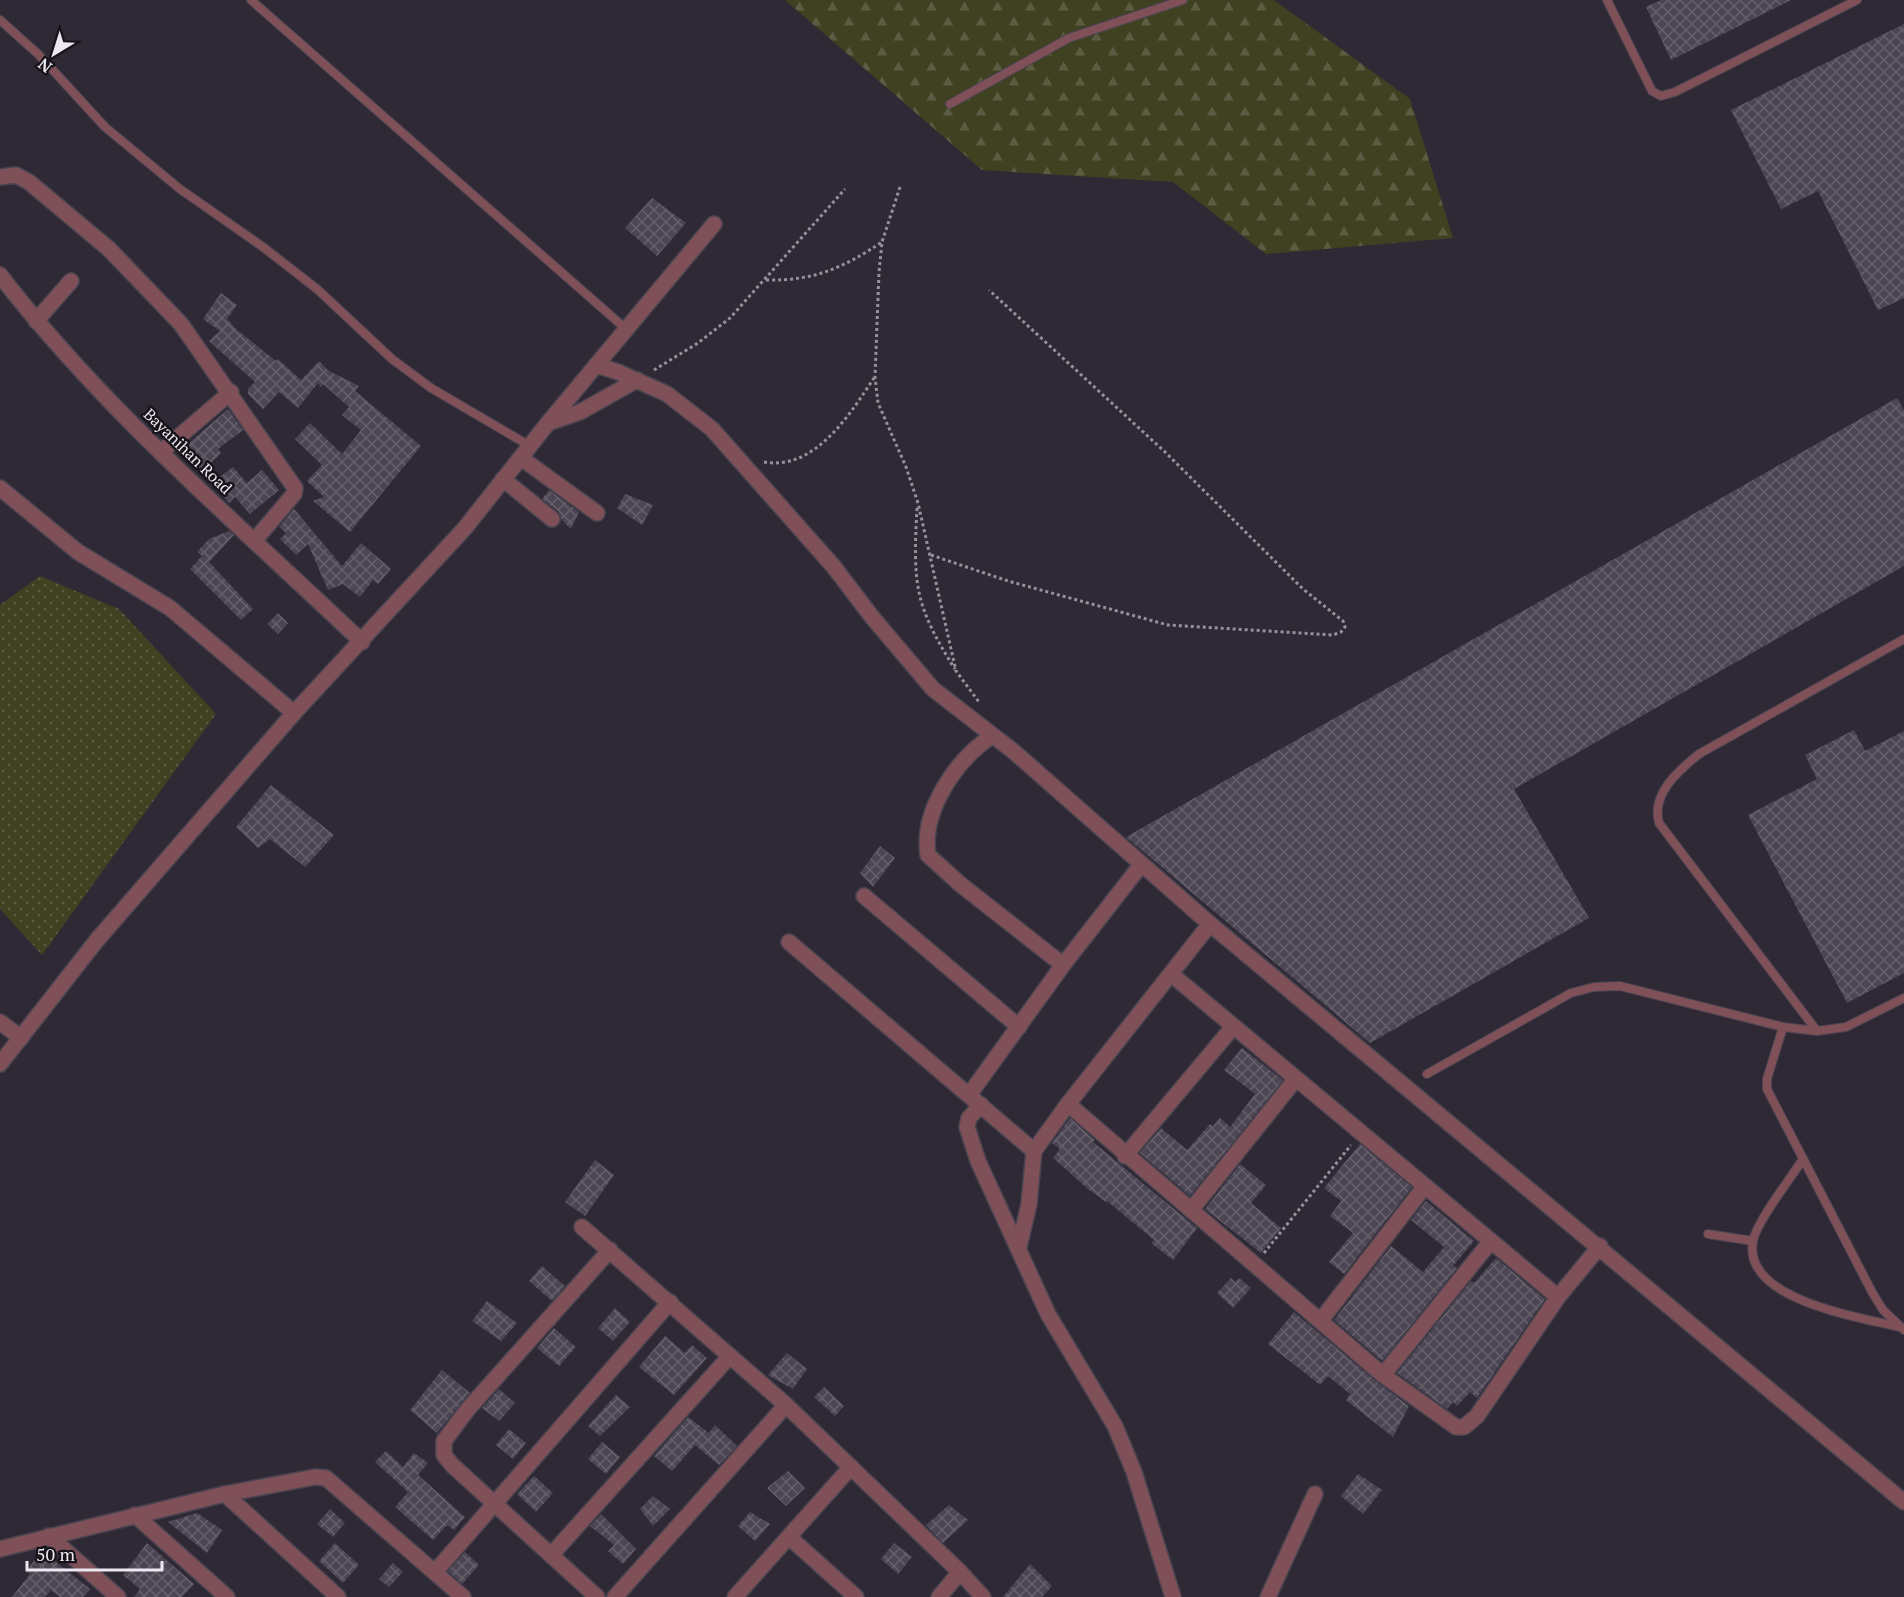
<svg xmlns="http://www.w3.org/2000/svg" width="1904" height="1597" font-family="'PT Serif',serif">
<defs>
<pattern id="green-dots" width="8" height="8" patternUnits="userSpaceOnUse" patternTransform="scale(1.5)"><rect width="8" height="8" fill="#3f4120"/><path d="M2 2h.1M6 6h.1" fill="none" stroke="#5b5c41" stroke-width="1.8" stroke-linecap="round"/></pattern>
<pattern id="forest-firs" width="22" height="20" patternUnits="userSpaceOnUse" patternTransform="scale(1.5)"><rect width="22" height="20" fill="#3f4120"/><path d="M5 1l3.5 6h-7zM16 11l3.5 6h-7z" fill="#5b5c41"/></pattern>
<pattern id="building-cross-hatch" width="8" height="8" patternUnits="userSpaceOnUse" patternTransform="scale(1.5)"><rect width="8" height="8" fill="#4c4553"/><path d="M0 0l8 8M0 8l8-8" fill="none" stroke="#66606c"/></pattern>
</defs>
<rect width="100%" height="100%" fill="#2f2936"/>
<path fill="url(#green-dots)" d="M 40,576 L 119,609 L 216,714 L 42,955 L 0,909 L 0,605 Z"/>
<path fill="url(#forest-firs)" d="M 785,0 L 1274,0 L 1410,99 L 1453,238 L 1266,254 L 1173,182 L 982,170 Z"/>
<g fill="url(#building-cross-hatch)">
<path d="M 1661,0 L 1791,0 L 1671,60 L 1646,7 Z"/>
<path d="M 1904,24 L 1904,298 L 1878,310 L 1818,191 L 1781,209 L 1731,110 Z"/>
<path d="M 652,198 L 686,223 L 657,256 L 625,228 Z"/>
<path d="M 221,293 L 237,305 L 227,319 L 237,330 L 276,361 L 278,359 L 301,380 L 319,361 L 329,371 L 359,386 L 355,391 L 421,446 L 350,532 L 313,501 L 324,497 L 307,481 L 322,465 L 295,439 L 310,423 L 342,454 L 361,430 L 342,415 L 349,407 L 323,384 L 321,387 L 318,383 L 298,408 L 279,392 L 263,409 L 248,394 L 248,389 L 255,382 L 209,341 L 220,331 L 203,319 Z"/>
<path d="M 1897,398 L 1904,410 L 1904,566 L 1514,789 L 1589,918 L 1370,1043 L 1126,837 Z"/>
<path d="M 228,409 L 243,430 L 218,449 L 221,453 L 202,472 L 199,468 L 197,470 L 180,451 Z"/>
<path d="M 233,467 L 247,483 L 262,470 L 279,490 L 250,514 L 235,497 L 229,503 L 212,483 Z"/>
<path d="M 549,490 L 579,512 L 571,529 L 562,520 L 558,511 L 542,499 Z"/>
<path d="M 625,494 L 653,505 L 642,525 L 617,508 Z"/>
<path d="M 294,509 L 342,566 L 361,543 L 391,569 L 378,584 L 373,580 L 360,597 L 343,584 L 328,590 L 308,544 L 296,555 L 280,539 L 286,533 L 279,527 Z"/>
<path d="M 229,531 L 234,535 L 209,562 L 253,609 L 241,620 L 190,569 L 202,556 L 197,552 L 209,539 Z"/>
<path d="M 278,613 L 288,623 L 278,634 L 267,624 Z"/>
<path d="M 1854,730 L 1865,751 L 1904,731 L 1904,973 L 1847,1003 L 1748,815 L 1817,779 L 1805,755 Z"/>
<path d="M 271,785 L 334,835 L 305,867 L 270,839 L 258,848 L 236,827 Z"/>
<path d="M 880,846 L 895,858 L 873,887 L 860,873 Z"/>
<path d="M 1242,1048 L 1283,1080 L 1190,1196 L 1140,1153 L 1161,1128 L 1187,1150 L 1210,1124 L 1213,1126 L 1220,1118 L 1230,1127 L 1255,1094 L 1224,1070 Z"/>
<path d="M 1070,1118 L 1095,1140 L 1093,1142 L 1197,1228 L 1173,1260 L 1151,1243 L 1154,1240 L 1107,1201 L 1106,1202 L 1088,1189 L 1053,1158 L 1060,1149 L 1052,1143 Z"/>
<path d="M 1360,1144 L 1412,1187 L 1344,1274 L 1329,1262 L 1353,1233 L 1330,1216 L 1341,1201 L 1324,1188 Z"/>
<path d="M 595,1160 L 614,1175 L 585,1216 L 565,1202 Z"/>
<path d="M 1240,1164 L 1266,1185 L 1251,1203 L 1281,1228 L 1261,1253 L 1205,1209 Z"/>
<path d="M 1426,1201 L 1474,1241 L 1453,1266 L 1457,1268 L 1382,1361 L 1334,1320 L 1391,1246 L 1423,1272 L 1444,1247 L 1411,1220 Z"/>
<path d="M 1496,1258 L 1545,1299 L 1477,1398 L 1470,1392 L 1457,1406 L 1453,1402 L 1447,1409 L 1397,1373 L 1471,1281 L 1474,1283 Z"/>
<path d="M 542,1266 L 565,1286 L 552,1301 L 529,1281 Z"/>
<path d="M 1231,1278 L 1235,1282 L 1239,1278 L 1251,1288 L 1233,1308 L 1217,1293 Z"/>
<path d="M 487,1301 L 517,1323 L 501,1341 L 472,1321 Z"/>
<path d="M 615,1308 L 630,1322 L 613,1341 L 598,1328 Z"/>
<path d="M 1294,1312 L 1377,1382 L 1409,1406 L 1393,1437 L 1346,1400 L 1350,1394 L 1328,1376 L 1320,1385 L 1268,1344 Z"/>
<path d="M 554,1328 L 576,1347 L 559,1366 L 537,1348 Z"/>
<path d="M 665,1336 L 685,1353 L 692,1345 L 707,1358 L 674,1395 L 639,1367 Z"/>
<path d="M 787,1353 L 807,1369 L 793,1389 L 768,1375 Z"/>
<path d="M 442,1370 L 470,1393 L 437,1433 L 410,1410 Z"/>
<path d="M 824,1387 L 844,1406 L 835,1416 L 814,1397 Z"/>
<path d="M 499,1389 L 515,1403 L 499,1421 L 482,1408 Z"/>
<path d="M 616,1395 L 630,1407 L 600,1436 L 588,1426 Z"/>
<path d="M 688,1417 L 709,1433 L 715,1425 L 737,1446 L 719,1465 L 695,1445 L 672,1471 L 654,1456 Z"/>
<path d="M 509,1429 L 526,1443 L 513,1459 L 496,1445 Z"/>
<path d="M 602,1442 L 620,1457 L 606,1474 L 588,1459 Z"/>
<path d="M 386,1451 L 403,1467 L 414,1453 L 428,1463 L 418,1475 L 465,1517 L 454,1530 L 447,1525 L 433,1540 L 395,1507 L 408,1492 L 375,1462 Z"/>
<path d="M 788,1471 L 805,1488 L 786,1506 L 767,1488 Z"/>
<path d="M 1358,1474 L 1382,1490 L 1363,1514 L 1341,1496 Z"/>
<path d="M 534,1476 L 553,1493 L 536,1512 L 517,1494 Z"/>
<path d="M 653,1496 L 670,1509 L 653,1526 L 640,1509 Z"/>
<path d="M 949,1505 L 968,1520 L 943,1543 L 926,1525 Z"/>
<path d="M 330,1509 L 345,1523 L 333,1537 L 317,1524 Z"/>
<path d="M 750,1512 L 770,1524 L 755,1541 L 738,1526 Z"/>
<path d="M 197,1513 L 222,1530 L 207,1553 L 168,1522 Z"/>
<path d="M 601,1514 L 636,1549 L 623,1564 L 608,1551 L 614,1545 L 590,1526 Z"/>
<path d="M 147,1543 L 194,1584 L 182,1597 L 134,1597 L 140,1589 L 123,1575 Z"/>
<path d="M 335,1543 L 359,1565 L 343,1583 L 319,1561 Z"/>
<path d="M 894,1543 L 912,1557 L 898,1574 L 881,1559 Z"/>
<path d="M 42,1551 L 90,1589 L 83,1597 L 60,1597 L 51,1590 L 45,1597 L 12,1597 L 30,1574 L 26,1571 Z"/>
<path d="M 465,1552 L 479,1565 L 462,1584 L 448,1571 Z"/>
<path d="M 393,1563 L 403,1572 L 389,1587 L 379,1579 Z"/>
<path d="M 1030,1564 L 1052,1586 L 1042,1597 L 1003,1597 Z"/>
</g>
<g fill="none" stroke-linecap="round" stroke-linejoin="round">
<g stroke="#494450" stroke-width="10">
<g id="service">
<path d="M 251,0 L 626,329"/>
<path d="M 1607,0 L 1652,91 L 1661,96 L 1675,92 L 1857,0"/>
<path d="M 0,20 L 38,54 L 105,127 L 180,189 L 263,247 L 317,289 L 392,359 L 431,388 L 530,446"/>
<path d="M 950,104 L 1069,38 L 1183,0"/>
<path d="M 1783,1027 L 1767,1079 L 1767,1089 L 1872,1292 L 1883,1310 L 1904,1330"/>
<path d="M 1817,1031 L 1659,823 C 1651,794 1678,771 1699,754 L 1904,639"/>
<path d="M 1427,1074 L 1571,993 L 1594,987 L 1620,986 L 1783,1027 L 1817,1031 L 1846,1027 L 1904,998"/>
<path d="M 1803,1159 C 1791,1178 1757,1221 1753,1241 C 1742,1300 1860,1317 1899,1327"/>
<path d="M 1708,1234 L 1753,1241"/>
</g>
</g>
<g stroke="#494450" stroke-width="18">
<g id="minor">
<path d="M 0,177 L 16,175 L 29,182 L 109,249 L 181,324 L 295,488 L 294,494 L 255,540"/>
<path d="M 0,275 C 105,411 238,524 362,642"/>
<path d="M 36,321 L 71,281"/>
<path d="M 596,365 L 618,372 L 667,394 L 712,429 L 834,567 L 872,617 L 933,689 L 1013,751 L 1210,924 L 1904,1502"/>
<path d="M 548,423 L 580,412 L 637,380"/>
<path d="M 161,452 L 231,392"/>
<path d="M 521,458 L 597,513"/>
<path d="M 503,479 L 552,519"/>
<path d="M 0,488 L 78,552 L 170,608 L 294,713"/>
<path d="M 992,736 C 957,759 921,810 928,855 L 960,884 L 1063,965"/>
<path d="M 864,896 L 1019,1027"/>
<path d="M 789,942 L 1034,1151"/>
<path d="M 1171,974 L 1558,1297"/>
<path d="M 0,1022 L 21,1038"/>
<path d="M 0,1064 L 97,940 L 294,713 L 465,528 L 548,423 L 714,224"/>
<path d="M 969,1095 L 1063,965 L 1141,865"/>
<path d="M 1068,1104 L 1383,1375 L 1456,1427 L 1464,1427 L 1477,1416 L 1558,1297 L 1600,1246"/>
<path d="M 981,1105 L 969,1118 L 967,1127 L 978,1161 L 1048,1314 L 1115,1426 L 1134,1472 L 1173,1597"/>
<path d="M 1125,1156 L 1233,1027"/>
<path d="M 1191,1210 L 1295,1080"/>
<path d="M 582,1227 L 786,1405 L 960,1572 L 983,1597"/>
<path d="M 1019,1247 L 1029,1204 L 1034,1151 L 1068,1104 L 1210,924"/>
<path d="M 1321,1320 L 1425,1186"/>
<path d="M 1383,1375 L 1491,1241"/>
<path d="M 225,1494 L 338,1597"/>
<path d="M 135,1515 L 227,1597"/>
<path d="M 49,1536 L 118,1597"/>
<path d="M 789,1537 L 856,1597"/>
<path d="M 0,1549 L 225,1494 L 315,1477 L 326,1478 L 463,1597"/>
<path d="M 552,1554 L 730,1356"/>
<path d="M 435,1572 L 670,1302"/>
<path d="M 597,1597 L 452,1465 L 444,1455 L 444,1441 L 468,1409 L 610,1250"/>
<path d="M 615,1597 L 786,1405"/>
<path d="M 735,1597 L 851,1467"/>
<path d="M 939,1597 L 960,1572"/>
<path d="M 1268,1597 L 1315,1494"/>
</g>
</g>
<g stroke="#96919c" stroke-width="3" stroke-dasharray="3 3" stroke-linecap="butt">
<path d="M 900,187 L 882,242 L 879,272 L 875,377 L 878,403 L 906,467 L 918,503 L 956,671 L 979,702"/>
<path d="M 766,280 C 814,281 843,268 882,242"/>
<path d="M 654,370 L 698,343 L 730,318 L 845,189"/>
<path d="M 764,462 C 815,471 850,414 874,378"/>
<path d="M 917,508 C 913,583 914,605 955,669"/>
<path d="M 931,555 L 1008,581 L 1168,625 L 1333,635 L 1341,632 L 1345,627 L 1343,621 L 1303,589 L 1165,452 L 989,290"/>
<path d="M 1264,1253 L 1351,1145"/>
</g>
<use href="#service" stroke="#7f5058" stroke-width="8"/>
<use href="#minor" stroke="#7f5058" stroke-width="15"/>
</g>
<g text-anchor="middle" stroke-width="5" stroke-linejoin="round" paint-order="stroke">
<g font-size="16" fill="#ece8f1" stroke="#161319">
<text transform="translate(188 451) rotate(44)" y="6">Bayanihan Road</text>
</g>
</g>
<g transform="translate(54 54) rotate(218)" stroke="#161319" stroke-width="4.5" paint-order="stroke">
<path d="M0-4.5L10 22L0 15L-10 22Z" fill="#ece8f1"/>
<text y="-9" font-size="16" font-weight="bold" text-anchor="middle" fill="#ece8f1">N</text>
</g>
<path d="M27 1561v9h135v-9" fill="none" stroke="#ece8f1" stroke-width="3"/>
<text x="36" y="1561" font-size="18" fill="#ece8f1" stroke="#161319" stroke-width="4.5" paint-order="stroke">50 m</text>
</svg>
